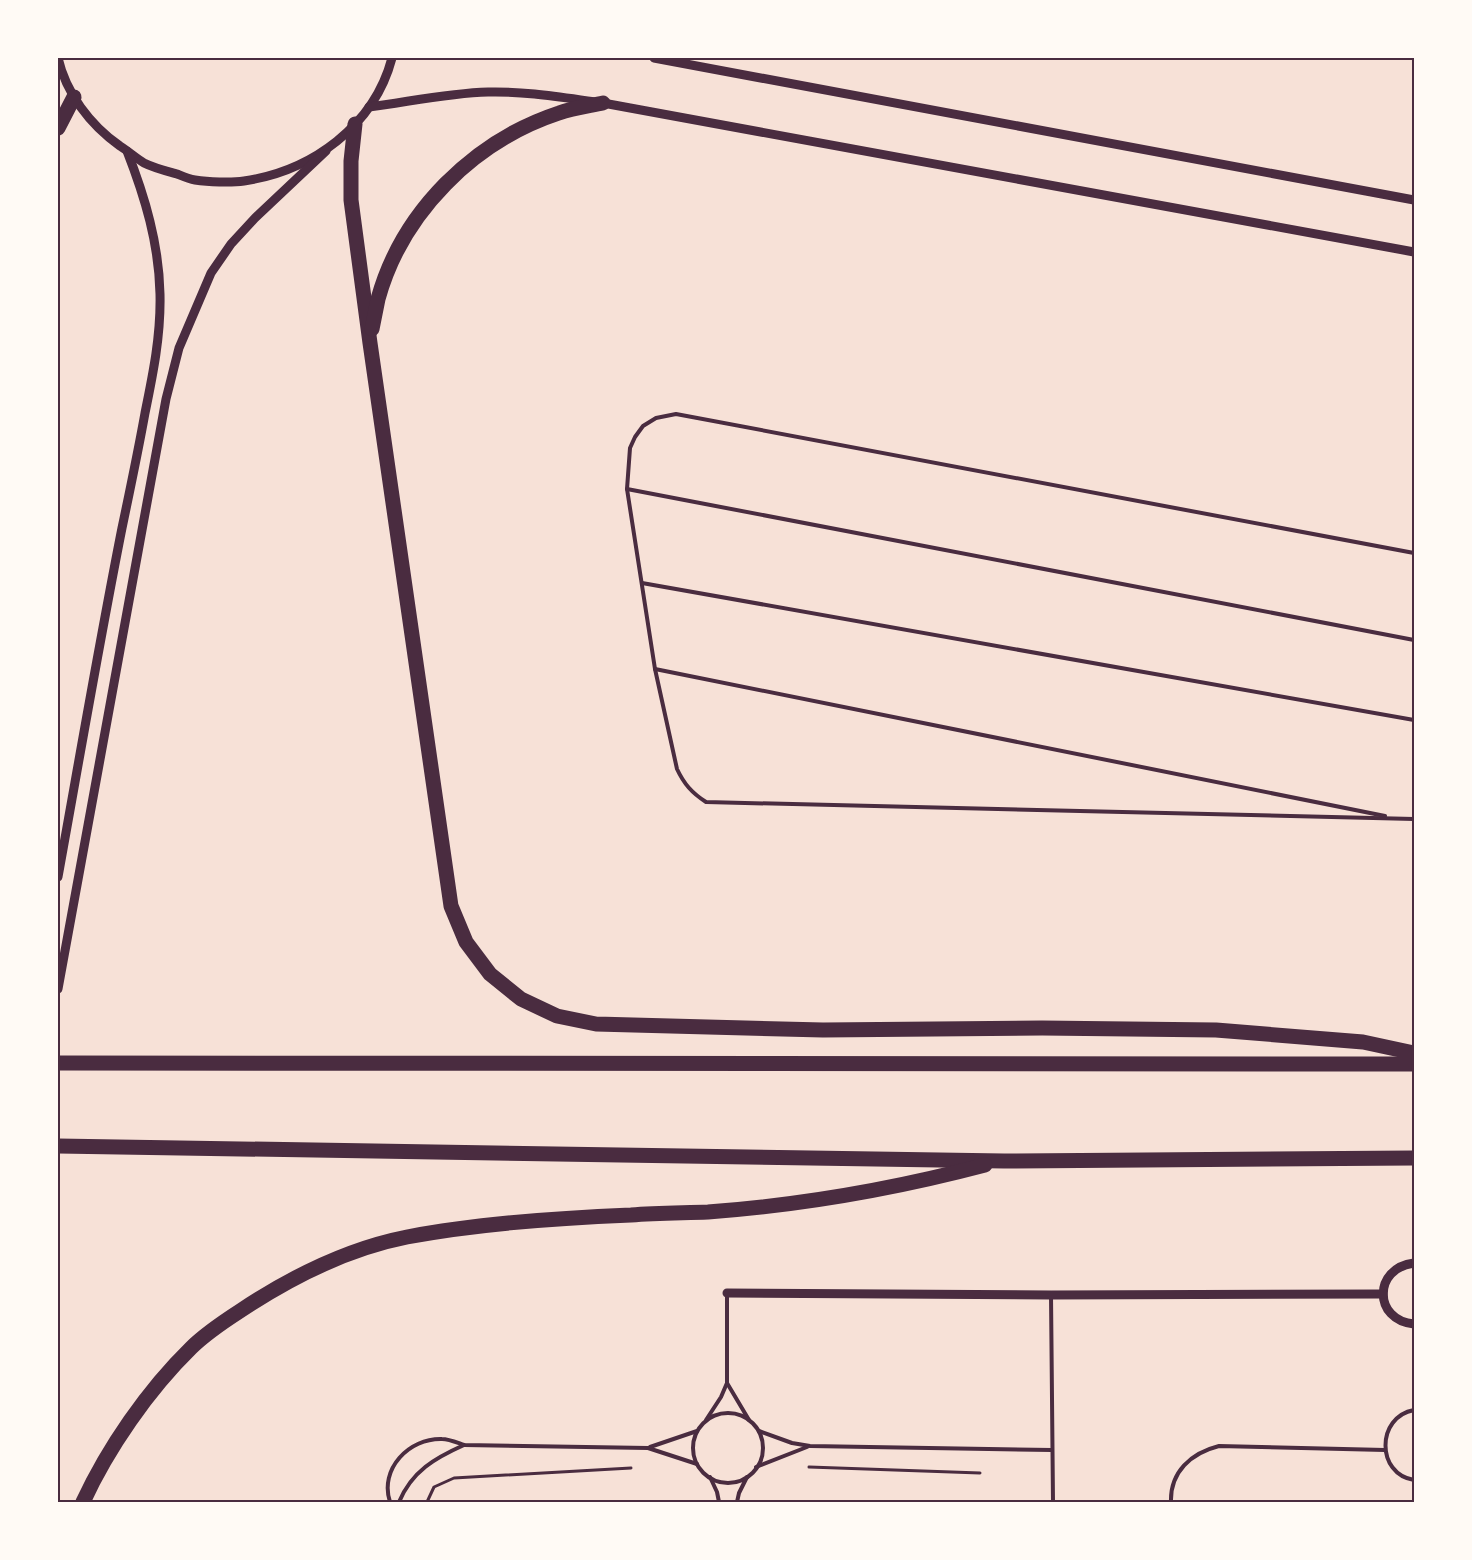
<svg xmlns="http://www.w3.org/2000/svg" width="1472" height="1560" font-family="Arial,sans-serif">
<rect width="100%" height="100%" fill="#f7e1d7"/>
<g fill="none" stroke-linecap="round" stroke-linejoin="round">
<g stroke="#4a2c40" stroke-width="3">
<path d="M 809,1467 L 980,1473"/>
<path d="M 427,1502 L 434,1487 L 454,1478 L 631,1468"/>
</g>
<g stroke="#4a2c40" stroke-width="4">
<path d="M 627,489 L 1414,640"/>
<path d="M 1414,553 L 676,414 L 656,418 L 643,426 L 635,437 L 630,448 L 627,489 L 655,669 L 677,769 C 684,784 692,793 706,802 L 1414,819"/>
<path d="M 642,583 L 1414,720"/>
<path d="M 655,669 L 1385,816"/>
<path d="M 1051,1295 L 1053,1502"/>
<path d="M 727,1383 L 749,1420"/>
<path d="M 1414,1410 C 1376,1417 1376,1474 1414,1480"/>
<circle cx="728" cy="1448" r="35"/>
<path d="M 706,1420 L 721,1397 L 727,1383 L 727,1293"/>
<path d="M 759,1431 L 792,1443 L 810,1446 L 1052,1450"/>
<path d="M 650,1447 L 697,1431"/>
<path d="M 756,1467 L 807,1447"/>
<path d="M 710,1477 L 717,1492 L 719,1502"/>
<path d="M 390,1502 C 379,1469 409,1438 442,1439 C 449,1439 458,1443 464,1445 L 648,1448 L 697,1464"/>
<path d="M 399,1502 C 412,1471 435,1458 464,1445"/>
<path d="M 737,1502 L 739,1493 L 747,1477"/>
<path d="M 1171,1502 C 1170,1472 1191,1453 1219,1446 L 1385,1450"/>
</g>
<g stroke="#4a2c40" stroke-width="9">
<path d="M 58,58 C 66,93 90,125 120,146 C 128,151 136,158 144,163 C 154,168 166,171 177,174 C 182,176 189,179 195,180 C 208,182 231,183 244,181 C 312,171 374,126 392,58"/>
<path d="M 654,58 L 1414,200"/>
<path d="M 369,107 C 408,102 448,93 488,92 C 527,91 565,98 603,103 L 1414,252"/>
<path d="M 58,877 C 79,761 99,644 122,528 C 130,490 138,452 145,413 C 153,374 161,335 160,294 C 159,244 145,197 127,151"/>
<path d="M 58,989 L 166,399 L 179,348 L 211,273 L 231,244 L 255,218 L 326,151"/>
<path d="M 1414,1263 C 1373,1268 1373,1320 1414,1324"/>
<path d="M 727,1293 L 1051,1295 L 1383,1294"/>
</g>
<g stroke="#4a2c40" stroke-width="15">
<path d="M 355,124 L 351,161 L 351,200 L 370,343 L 451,906 L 466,942 L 490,974 L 521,999 L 557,1016 L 596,1024 L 823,1030 L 1042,1028 L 1216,1030 L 1363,1042 L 1414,1053"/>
<path d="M 58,128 L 74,97"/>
<path d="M 372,329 C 374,319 376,309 378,299 C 402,212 474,141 559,113 C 573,108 589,106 603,103"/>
<path d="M 58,1063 L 1414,1064"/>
<path d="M 58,1146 L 1004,1161 L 1414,1158"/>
<path d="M 83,1502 C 108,1448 148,1390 191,1348 C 205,1334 223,1322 240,1311 C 291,1277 346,1249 407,1237 C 480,1223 557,1218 631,1215 C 657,1213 682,1213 708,1212 C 802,1205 894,1189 985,1165"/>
</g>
</g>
<rect width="1472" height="1560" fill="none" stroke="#fffaf5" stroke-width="118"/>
<rect x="59" y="59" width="1354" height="1442" fill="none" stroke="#4a2c40" stroke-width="2"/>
</svg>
